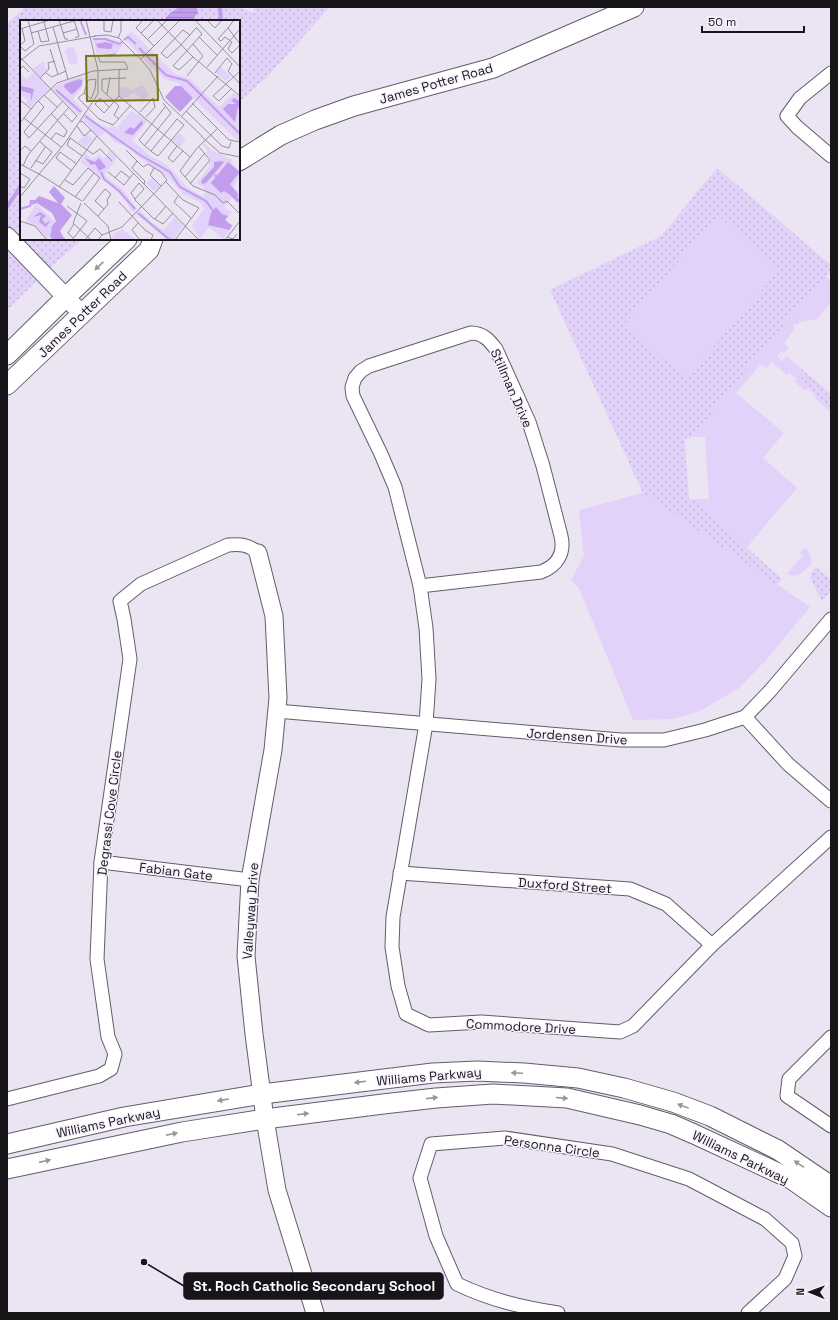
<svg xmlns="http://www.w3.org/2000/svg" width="838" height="1320" font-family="'Space Grotesk',sans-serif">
<defs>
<pattern id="grass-dots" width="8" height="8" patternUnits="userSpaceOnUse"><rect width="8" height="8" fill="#e2d1f8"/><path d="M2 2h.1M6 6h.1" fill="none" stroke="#c1b3d4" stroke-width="1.8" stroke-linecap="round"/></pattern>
<pattern id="water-rules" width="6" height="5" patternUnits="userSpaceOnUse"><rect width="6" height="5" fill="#c39ded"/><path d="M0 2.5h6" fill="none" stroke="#a786cb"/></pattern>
</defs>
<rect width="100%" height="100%" fill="#eae4f3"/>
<g fill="url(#grass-dots)">
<path d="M 25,7 L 179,7 L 176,9 L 163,21 L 21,21 L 21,239 L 83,239 L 52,266 L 7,310 L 7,24 Z"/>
<path d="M 197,7 L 238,7 L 254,13 L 253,7 L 265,7 L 266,10 L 270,7 L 330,7 L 268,76 L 239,102 L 239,21 L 191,21 L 198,13 Z"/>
<path d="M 717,168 L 831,265 L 831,273 L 829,272 L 827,274 L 692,437 L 685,439 L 686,462 L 689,498 L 690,499 L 696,499 L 700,506 L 782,579 L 777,585 L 643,493 L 550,290 L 661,236 Z"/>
<path d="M 802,369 L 831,394 L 831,408 L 802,382 Z"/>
<path d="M 816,567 L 831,580 L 831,591 L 822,601 L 810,577 L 811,573 Z"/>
</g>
<g fill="#e2d1f8">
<path d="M 718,215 L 780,269 L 686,379 L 624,325 Z"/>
<path d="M 825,276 L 831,281 L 831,302 L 817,319 L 799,322 L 799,324 L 793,325 L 794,330 L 784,343 L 789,347 L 784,353 L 781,352 L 777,356 L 782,361 L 786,356 L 802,369 L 802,382 L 831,408 L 831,412 L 814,397 L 815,395 L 808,388 L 805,391 L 795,382 L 797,379 L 789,373 L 787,375 L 772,362 L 767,368 L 761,364 L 736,393 L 784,433 L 763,458 L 797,488 L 752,541 L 747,549 L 700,506 L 696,499 L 709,499 L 705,437 L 692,437 L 757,356 Z"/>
<path d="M 643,493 L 810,607 L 765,661 L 739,688 L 698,712 L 672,719 L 633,720 L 579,588 L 571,580 L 584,556 L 579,510 Z"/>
<path d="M 805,548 L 809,551 L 812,562 C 805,571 799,579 787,574 L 803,555 L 800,553 Z"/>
</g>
<path fill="url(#water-rules)" d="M 179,7 L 197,7 L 198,13 L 191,21 L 163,21 L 170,13 Z"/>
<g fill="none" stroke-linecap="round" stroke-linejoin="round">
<g stroke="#c39ded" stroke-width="4">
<path d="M 220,7 L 221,21"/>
<path d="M 7,207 L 19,189 L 21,188"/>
</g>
<g stroke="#635d6a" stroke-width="15">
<g id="minor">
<path d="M 831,73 L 800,98 L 787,116 L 797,127 L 831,156"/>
<path d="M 471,333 C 483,333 489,340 496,349 L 529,422 L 543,466 L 561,536 C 565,553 557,566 541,572 L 420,586 L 395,487 L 381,454 L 353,396 L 352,387 L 355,378 L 361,371 L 369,366 Z"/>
<path d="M 420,586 L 426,628 L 429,679 L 426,724 L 393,917 L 392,947 L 398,986 L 406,1014 L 429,1025 L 481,1022 L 620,1032 L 633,1026 L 712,945 L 831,837"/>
<path d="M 276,711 L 621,740 L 664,740 L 705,730 L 745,717 L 770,691 L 831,619"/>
<path d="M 745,717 L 788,764 L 831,801"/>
<path d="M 101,862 L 250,880"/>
<path d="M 400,873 L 630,889 L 666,904 L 712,945"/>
<path d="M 831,1037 L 789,1079 L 787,1096 L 831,1126"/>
<path d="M 7,1099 L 99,1076 L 111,1069 L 115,1054 L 108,1037 L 97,959 L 101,862 L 130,659 L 124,619 L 120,601 L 141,584 L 228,545 C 240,544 248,544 258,553"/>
<path d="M 558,1313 C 520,1307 491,1300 457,1284 L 436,1236 L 420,1178 L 431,1144 L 505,1138 L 612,1154 L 689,1179 L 765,1219 L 792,1243 L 795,1256 L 785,1279 L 748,1313"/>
</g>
</g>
<g stroke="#635d6a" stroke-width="19">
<g id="tertiary">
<path d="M 7,236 L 82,314"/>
<path d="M 258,553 L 274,616 L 278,698 L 273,750 L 250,880 L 246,956 L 254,1034 L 265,1119 L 277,1190 L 315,1313"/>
</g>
</g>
<g stroke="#635d6a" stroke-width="21">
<g id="secondary">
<path d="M 239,161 L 281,135 L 315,120 L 354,106 L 493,68 L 634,7"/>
<path d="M 7,355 L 66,297 L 127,239"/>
<path d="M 7,385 L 149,250 L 153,239"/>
<path d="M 7,1144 L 124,1117 L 262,1094 L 433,1073 L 477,1071 L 524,1073 L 578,1078 L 624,1088 L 673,1102 L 710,1116 L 778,1150 L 831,1186"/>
<path d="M 7,1169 L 182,1132 L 265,1119 L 383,1104 L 436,1098 L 493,1094 L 567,1098 L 640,1115 L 671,1124 L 694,1134 L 791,1179 L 831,1207"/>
</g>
</g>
<use href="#minor" stroke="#fff" stroke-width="13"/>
<use href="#tertiary" stroke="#fff" stroke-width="17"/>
<use href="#secondary" stroke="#fff" stroke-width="19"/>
</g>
<defs><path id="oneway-solid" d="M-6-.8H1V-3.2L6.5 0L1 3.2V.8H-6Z"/></defs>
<g fill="#979698">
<use href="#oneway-solid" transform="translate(99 266) rotate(137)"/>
<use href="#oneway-solid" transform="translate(517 1073) rotate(-177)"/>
<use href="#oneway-solid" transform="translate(360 1082) rotate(173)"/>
<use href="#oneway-solid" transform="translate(432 1098) rotate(-6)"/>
<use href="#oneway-solid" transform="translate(562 1098) rotate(5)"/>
<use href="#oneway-solid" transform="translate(223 1100) rotate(171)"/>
<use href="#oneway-solid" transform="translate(683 1106) rotate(-160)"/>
<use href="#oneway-solid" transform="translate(303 1114) rotate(-7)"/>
<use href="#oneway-solid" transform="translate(172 1134) rotate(-11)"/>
<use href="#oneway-solid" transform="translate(45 1161) rotate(-13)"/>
<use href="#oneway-solid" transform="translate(799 1164) rotate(-146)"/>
</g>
<g text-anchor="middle" stroke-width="3" stroke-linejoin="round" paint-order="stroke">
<g font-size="13" fill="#17151a" stroke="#f7f2fe">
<text transform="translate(436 83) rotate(-16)" y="5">James Potter Road</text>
<text transform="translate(82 314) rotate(-44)" y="5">James Potter Road</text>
<text transform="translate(512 388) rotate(66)" y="5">Stillman Drive</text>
<text transform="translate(577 736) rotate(4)" y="5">Jordensen Drive</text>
<text transform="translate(109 813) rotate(-83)" y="5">Degrassi Cove Circle</text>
<text transform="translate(176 871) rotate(7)" y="5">Fabian Gate</text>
<text transform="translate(565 885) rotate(4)" y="5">Duxford Street</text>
<text transform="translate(250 911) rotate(-86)" y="5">Valleyway Drive</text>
<text transform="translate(521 1026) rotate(3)" y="5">Commodore Drive</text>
<text transform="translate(429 1076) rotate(-5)" y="5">Williams Parkway</text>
<text transform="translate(108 1122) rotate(-12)" y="5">Williams Parkway</text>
<text transform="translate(552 1146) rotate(8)" y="5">Personna Circle</text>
<text transform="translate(741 1157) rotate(26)" y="5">Williams Parkway</text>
</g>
</g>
<g transform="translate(20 20)">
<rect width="220" height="220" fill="#eae4f3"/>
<path d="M 111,11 L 155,54 L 170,59 L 218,106 L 218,121 L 158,63 L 145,59 L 133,49 L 105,19 ZM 122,65 L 129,74 L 117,89 L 123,80 L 114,72 L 106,77 L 111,70 ZM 111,91 L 128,100 L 112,120 L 130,136 L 146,144 L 168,168 L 179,175 L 184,176 L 185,171 L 184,167 L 177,163 L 190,146 L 188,144 L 192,140 L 186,133 L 188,131 L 182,124 L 185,123 L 191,130 L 211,139 L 212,143 L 220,153 L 214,167 L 220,173 L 220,181 L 218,184 L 212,178 L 204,187 L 212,192 L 205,200 L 213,206 L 203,219 L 189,207 L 180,219 L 172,205 L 184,189 L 181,183 L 163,174 L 150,159 L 121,139 L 109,127 L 96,123 L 85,112 L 79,117 L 62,99 L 66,93 L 76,103 L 90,108 L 93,105 L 97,108 ZM 16,184 L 34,201 L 28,220 L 16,206 L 6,201 ZM 102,209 L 115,219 L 114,220 L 92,220 L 94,214 Z" fill="#e2d1f8"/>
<path d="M 155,66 L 161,66 L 173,78 L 160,92 L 145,77 ZM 208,142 L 220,152 L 210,164 L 218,174 L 217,182 L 209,174 L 204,171 L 201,173 L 191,163 ZM 34,166 L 45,178 L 41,184 L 52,195 L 40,211 L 44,218 L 48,220 L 34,220 L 30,217 L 32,206 L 36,201 L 32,193 L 17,183 L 9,186 L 19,176 L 38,183 L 29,172 ZM 196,187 L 202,194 L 208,196 L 205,200 L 211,205 L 210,210 L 188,205 L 191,193 Z" fill="#c29ded"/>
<path d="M 86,17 L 103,23 L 97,33 L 77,34 L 73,19 ZM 49,27 L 54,28 L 58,42 L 54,45 L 49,43 L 45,31 ZM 23,41 L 27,51 L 20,57 L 13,49 ZM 200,47 L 211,56 L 206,61 L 196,53 ZM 13,52 L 30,68 L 11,87 L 5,83 L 8,80 L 0,74 L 0,53 L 7,60 ZM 61,55 L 64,58 L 62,67 L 53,79 L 63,90 L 59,96 L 32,69 L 39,64 ZM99.5 72a5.5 5.5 0 1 1 11 0a5.5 5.5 0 1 1-11 0ZM 214,73 L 220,77 L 218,106 L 198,88 ZM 159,113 L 166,119 L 160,127 L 152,120 ZM 67,114 L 73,119 L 66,127 L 58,122 ZM 90,131 L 97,138 L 84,155 L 103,170 L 117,189 L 113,192 L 100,174 L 61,142 L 65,133 L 72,139 L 79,135 L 83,139 ZM 132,158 L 140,166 L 134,171 L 126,163 ZM 119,190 L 132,203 L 144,210 L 155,197 L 163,206 L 153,220 L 147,220 L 115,193 Z" fill="#e2d1f8"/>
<path d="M 85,22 L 93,24 L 91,29 L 78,28 L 76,24 ZM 0,58 L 1,66 L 14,69 L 11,82 L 11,74 L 0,70 ZM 59,59 L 62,60 L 62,65 L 54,73 L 51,74 L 44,67 L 45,64 ZM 214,78 L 220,81 L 220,90 L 218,86 L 215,102 L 203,89 L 208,84 L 216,84 L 211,81 ZM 122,100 L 123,104 L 113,115 L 104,113 L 110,107 L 114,109 ZM 65,138 L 75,142 L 79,138 L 86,147 L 79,151 L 75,144 L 71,145 ZM 202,141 L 204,142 L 186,163 L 182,164 L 181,161 L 194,147 L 194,142 ZM 20,192 L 26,196 L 22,199 L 25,204 L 31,200 L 26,207 L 19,202 L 21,195 L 13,197 Z" fill="#c39ded"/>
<path fill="none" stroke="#c39ded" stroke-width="2" d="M 60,0 L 66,15M 73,19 L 85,19 L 99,24 L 102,22M 104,20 L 108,17 L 116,24M 119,28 L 146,55 L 167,61 L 219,113M 36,70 L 61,92M 65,96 L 120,135 L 150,152 L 160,167 L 186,181 L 201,202 L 212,206M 81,152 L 84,159 L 99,171 L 115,189M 195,155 L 220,182M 0,189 L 10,186 L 11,181 L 24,181 L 38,197 L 40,201 L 35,213 L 39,220M 118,193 L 150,220"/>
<path fill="none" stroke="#96919c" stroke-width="1" d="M 39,0 L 45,19 L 48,19M 54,0 L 59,16 L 55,18M 84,0 L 84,11 L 91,12 L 93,0M 123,0 L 116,8 L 134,26M 137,0 L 173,37 L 220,76M 175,0 L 220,47M 187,0 L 195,8 L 202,0M 214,0 L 208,8 L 220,24M 33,7 L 48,59M 208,8 L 198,19 L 201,21 L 205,17 L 212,22 L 208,29 L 212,33 L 220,25M 0,9 L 30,0M 18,11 L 21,22 L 29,21 L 24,2M 11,13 L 54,1M 43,13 L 57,9M 121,13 L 134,0M 170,15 L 163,10 L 141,33 L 147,38 L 161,25 L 167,18 L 170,15 L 175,9 L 176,8 L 177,8 L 182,14 L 153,46 L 159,50 L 173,37M 74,16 L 87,15 L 99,18 L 117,36M 179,17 L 197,35M 98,18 L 101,11 L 101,0M 128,19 L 147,0M 0,25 L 5,21 L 2,8M 0,26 L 5,31 L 14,24 L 8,0M 30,29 L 38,54M 116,34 L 130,50 L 144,80 L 163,98M 0,37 L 57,96 L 52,102 L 43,93M 121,39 L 160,0M 0,41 L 19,26 L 76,16M 187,47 L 220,9M 0,49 L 3,46 L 9,52M 99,50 L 99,76 L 170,137M 26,53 L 32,57 L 46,51M 195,53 L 207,38 L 212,44 L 208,51 L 220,64M 167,56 L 183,36 L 173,24M 20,58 L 29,49 L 28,43 L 35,41M 212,68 L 199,81 L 193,76 L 220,51M 64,73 L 71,79 L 75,69 L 76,59 L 68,60 L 64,73 L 58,78 L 79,99 L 93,105 L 111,85M 87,74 L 90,57M 24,75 L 37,87M 0,80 L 11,89M 18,81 L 24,87 L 4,112 L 9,118 L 43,81M 172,83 L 209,120 L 220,122M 89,87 L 80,78 L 75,84 L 84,93 L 85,92 L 99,76M 166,91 L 202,126 L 209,128 L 211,122M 120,92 L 133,78 L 135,87 L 126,97M 31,93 L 47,111 L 44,117 L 36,113 L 31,119M 161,97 L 198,56M 162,97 L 182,116M 4,98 L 41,127M 99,99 L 94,95 L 99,86 L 82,70 L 82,59 L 106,58M 60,102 L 62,101 L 179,220M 0,103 L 16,83 L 37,63 L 73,51 L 108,49 L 105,42 L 80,42 L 78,36 L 96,34M 220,103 L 220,141M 57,106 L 64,116 L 71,110M 197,109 L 177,128 L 160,151 L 173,166 L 195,175 L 203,183 L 207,181 L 220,194M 181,116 L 200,133 L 220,137M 125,125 L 151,93 L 143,83M 157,126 L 148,138 L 153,142 L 163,131M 0,131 L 5,126 L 11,131M 131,131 L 157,99 L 164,105 L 138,136 L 132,132 L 124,125 L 119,120 L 145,87M 62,136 L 47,125 L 50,118 L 73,134 L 80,129 L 92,141M 15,140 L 23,144 L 32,132 L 19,121M 117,141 L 112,148 L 125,161 L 124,164M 0,144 L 19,154M 3,146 L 8,135 L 49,87M 11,148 L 26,126M 134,148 L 130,155 L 141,166M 52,151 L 36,138 L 40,132 L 57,144M 88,152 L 104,165 L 114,153M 0,153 L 10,159 L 4,168 L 0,166M 19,154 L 62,181M 165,157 L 185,133M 95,158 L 101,151 L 110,158M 45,160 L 53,165 L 68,148 L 80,158 L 63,181M 146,162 L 163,180 L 179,188 L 155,220M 170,164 L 190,140 L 179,127M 39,167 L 77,116M 158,176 L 154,182 L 171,198M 0,177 L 45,123 L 78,74 L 78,50 L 66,0M 55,177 L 74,153M 115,179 L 124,169 L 119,163 L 111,173 L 115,179 L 115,180 L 133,198 L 143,204 L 153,193M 99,182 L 125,210 L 133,215 L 131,220M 61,183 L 53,203 L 71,220M 64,183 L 88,206 L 91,220M 47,186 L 67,201 L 52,220M 78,196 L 84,189 L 88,184 L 87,180 L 91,174 L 85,169 L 75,181 L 84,189M 135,199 L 146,186M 0,201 L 15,206 L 27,220M 118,203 L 112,210 L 120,220M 207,217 L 213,219 L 217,214M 53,218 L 48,213 L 54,204M 65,220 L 75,208 L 82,215M 78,220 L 82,215 L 102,207 L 147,160 L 141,152 L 128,144 L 123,147 L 106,130M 205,220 L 220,201"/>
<path fill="#7c7418" fill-opacity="0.15" stroke="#7c7418" stroke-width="2" d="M 137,35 L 138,80 L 67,81 L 66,36 Z"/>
<rect width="220" height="220" fill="none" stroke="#17151a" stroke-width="2"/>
</g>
<path fill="none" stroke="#17151a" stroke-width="1.5" d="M144 1262L184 1286"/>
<circle fill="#17151a" stroke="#f7f2fe" stroke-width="1.5" cx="144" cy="1262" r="4"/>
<rect fill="#17151a" stroke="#17151a" stroke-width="1.5" x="184" y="1273" width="259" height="26" rx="4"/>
<g font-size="14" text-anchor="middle" font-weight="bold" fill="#fff">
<text x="314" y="1291">St. Roch Catholic Secondary School</text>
</g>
<rect width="838" height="1320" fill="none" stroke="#17151a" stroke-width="16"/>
<g transform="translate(810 1292) rotate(271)" stroke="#f7f2fe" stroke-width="3" paint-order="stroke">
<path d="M0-3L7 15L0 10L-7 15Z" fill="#17151a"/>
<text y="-6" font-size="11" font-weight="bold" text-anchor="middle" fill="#17151a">N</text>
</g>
<path d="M702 26v6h102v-6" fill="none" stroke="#17151a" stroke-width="2"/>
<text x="708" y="26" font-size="12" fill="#17151a" stroke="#f7f2fe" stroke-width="3" paint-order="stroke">50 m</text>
</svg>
